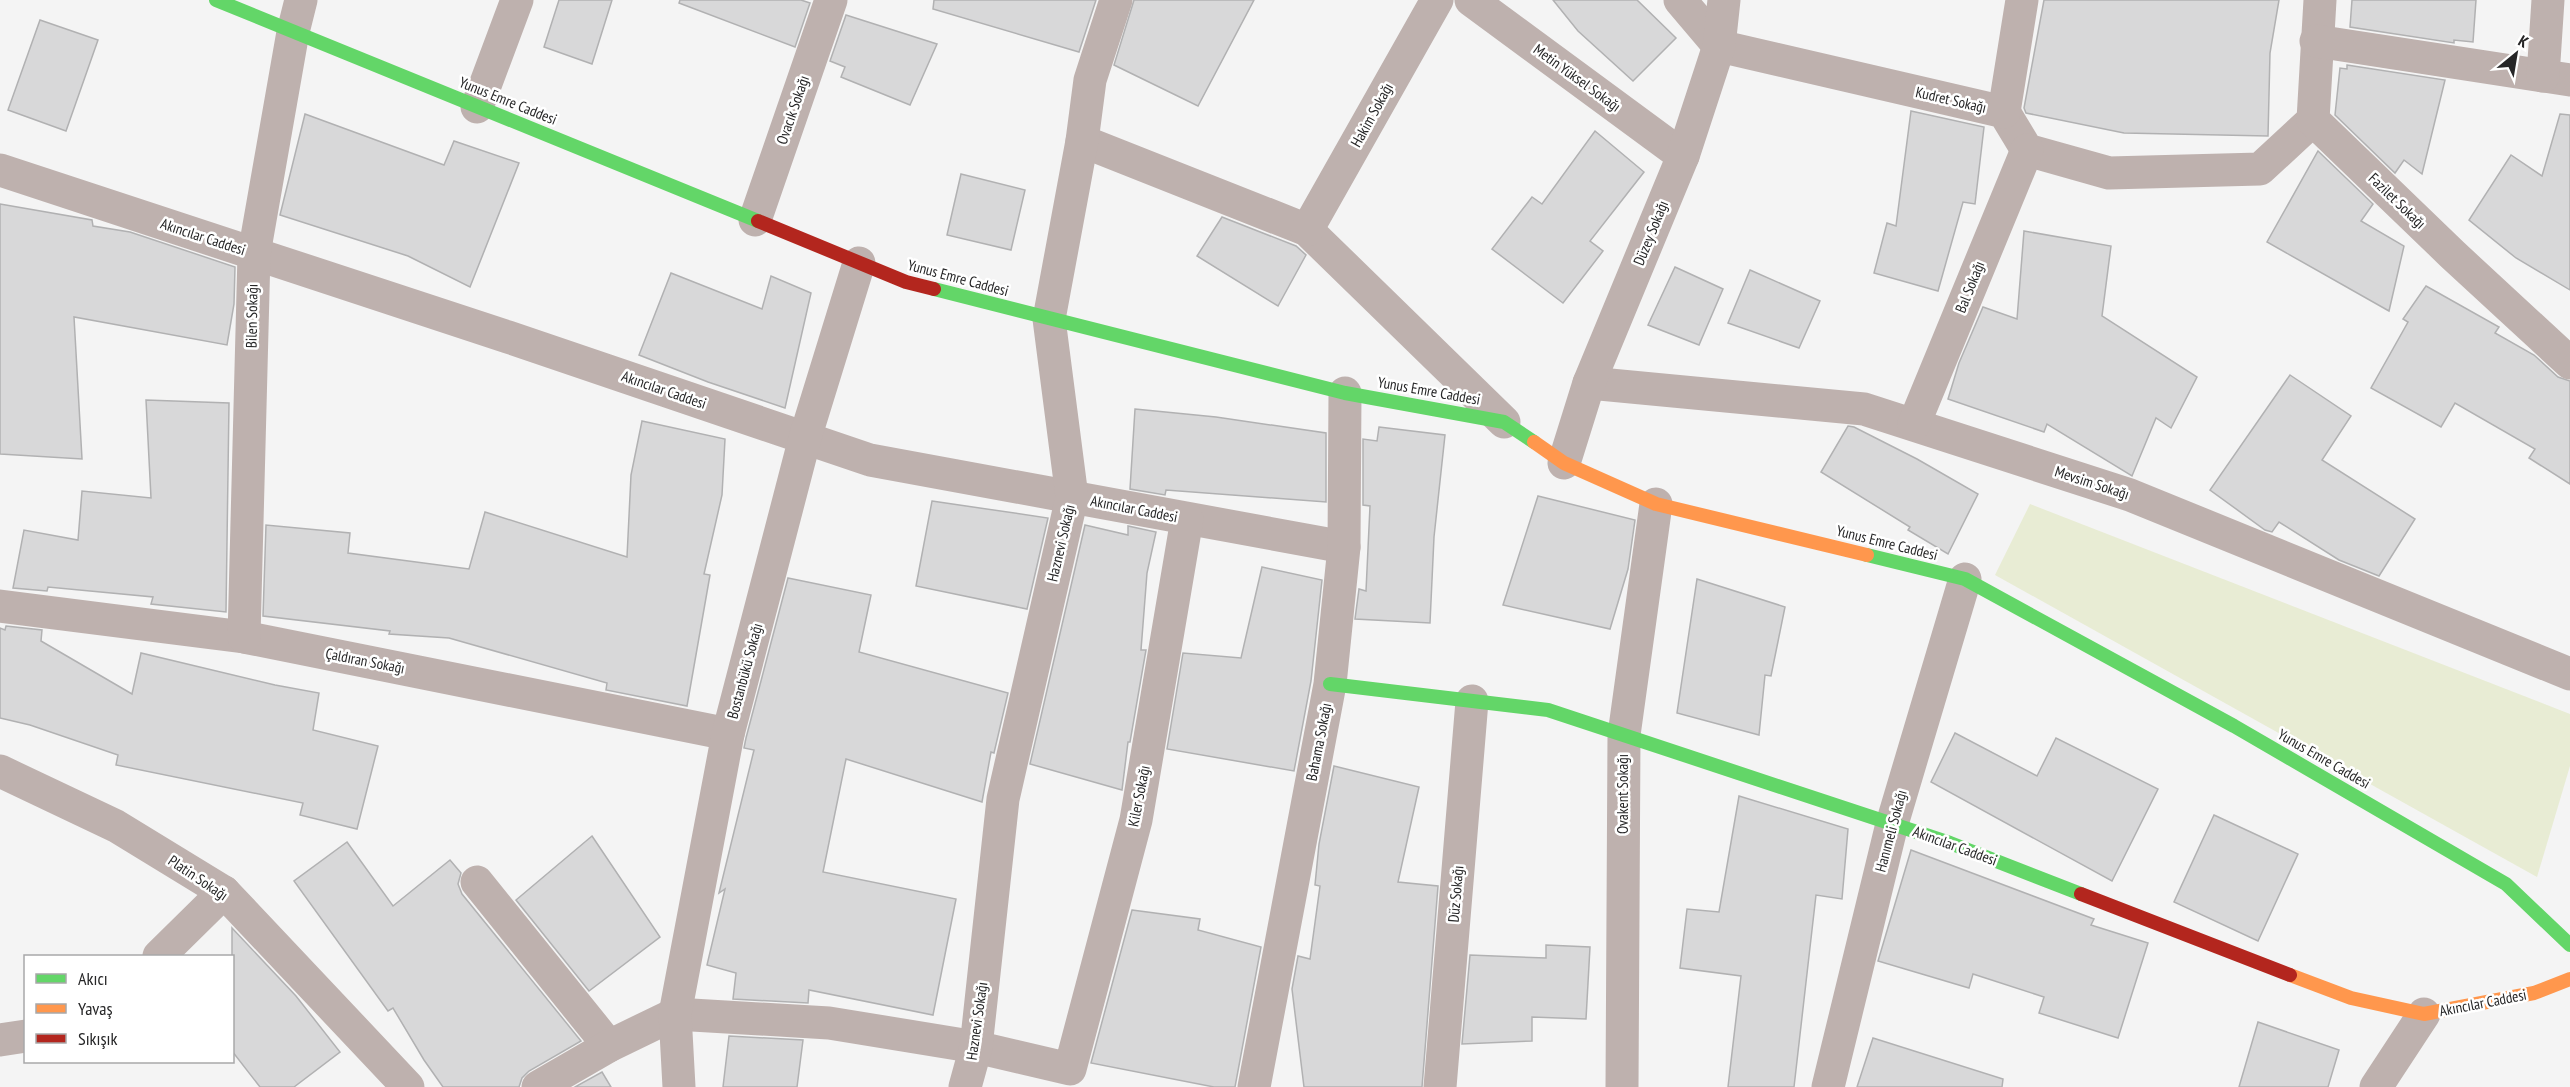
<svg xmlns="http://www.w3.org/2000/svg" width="2570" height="1087" font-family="'PT Sans Narrow',sans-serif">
<rect width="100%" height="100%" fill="#f4f4f4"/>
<path fill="#e8ecd4" d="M 2030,504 L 2570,714 L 2570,766 L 2537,877 L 1995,575 Z"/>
<g fill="#d8d8d9" stroke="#b1b1b2" stroke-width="1.5">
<path d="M 559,0 L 612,0 L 592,64 L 544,47 Z"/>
<path d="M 680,0 L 801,0 L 810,3 L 795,47 L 679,3 Z"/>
<path d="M 934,0 L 1096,0 L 1079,52 L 933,9 Z"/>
<path d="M 1134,0 L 1254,0 L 1198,106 L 1114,65 Z"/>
<path d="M 1553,0 L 1637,0 L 1676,38 L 1633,81 L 1578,31 Z"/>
<path d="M 2044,0 L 2279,0 L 2270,53 L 2268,136 L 2124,133 L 2026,113 L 2024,108 Z"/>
<path d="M 2352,0 L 2476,0 L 2473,42 L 2454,40 L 2454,43 L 2350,27 Z"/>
<path d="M 846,15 L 937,44 L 910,105 L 841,77 L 845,67 L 830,61 Z"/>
<path d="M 40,20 L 98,40 L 66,131 L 8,110 Z"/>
<path d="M 2347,65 L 2445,80 L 2422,174 L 2404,160 L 2395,173 L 2335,115 L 2340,68 L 2347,69 Z"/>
<path d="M 1911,111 L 1984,127 L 1975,204 L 1963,202 L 1938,291 L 1874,273 L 1887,223 L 1896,226 Z"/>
<path d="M 305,114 L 444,165 L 454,141 L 519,163 L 470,287 L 408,256 L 280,215 Z"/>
<path d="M 2560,114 L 2570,115 L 2570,290 L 2516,258 L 2469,220 L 2511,155 L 2542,176 Z"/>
<path d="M 1595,131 L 1644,172 L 1590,241 L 1603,251 L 1563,303 L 1492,249 L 1532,197 L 1542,204 Z"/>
<path d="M 2318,151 L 2373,204 L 2361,221 L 2404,246 L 2389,311 L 2267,242 Z"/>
<path d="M 961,174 L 1025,190 L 1011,250 L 947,235 Z"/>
<path d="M 0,204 L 92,220 L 93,226 L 130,232 L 235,267 L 234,304 L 227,345 L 74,317 L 82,459 L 0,454 Z"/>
<path d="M 1222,217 L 1296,246 L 1306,255 L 1278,306 L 1197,256 Z"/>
<path d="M 2024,231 L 2111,246 L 2102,316 L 2197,377 L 2171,428 L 2156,418 L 2132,476 L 2047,424 L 2044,432 L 1948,399 L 1959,363 L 1983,307 L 2017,319 Z"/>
<path d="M 1675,267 L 1723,289 L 1699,345 L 1648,325 Z"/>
<path d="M 1750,270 L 1820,301 L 1799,348 L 1728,323 Z"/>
<path d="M 671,273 L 762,309 L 771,276 L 811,293 L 785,408 L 708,382 L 639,355 Z"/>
<path d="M 2426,286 L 2499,327 L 2495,333 L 2534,355 L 2558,377 L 2570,381 L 2570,484 L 2529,458 L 2535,449 L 2455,403 L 2441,427 L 2371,388 L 2408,322 L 2403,319 Z"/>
<path d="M 2290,375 L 2351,416 L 2322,460 L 2415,519 L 2379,576 L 2339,560 L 2279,522 L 2272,532 L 2265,530 L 2210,490 Z"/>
<path d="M 146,400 L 229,403 L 226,612 L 151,604 L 153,597 L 48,587 L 47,591 L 13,588 L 24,530 L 78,540 L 82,491 L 151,498 Z"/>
<path d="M 1135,409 L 1216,417 L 1326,433 L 1326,502 L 1166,490 L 1165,495 L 1130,489 Z"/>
<path d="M 642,421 L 725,439 L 722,495 L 704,574 L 710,575 L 687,706 L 606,690 L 607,683 L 449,638 L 389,634 L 390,631 L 263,616 L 266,525 L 350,533 L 348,553 L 469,569 L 485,512 L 627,557 L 631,475 Z"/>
<path d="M 1848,426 L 1854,427 L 1917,459 L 1978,494 L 1948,554 L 1908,530 L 1910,527 L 1821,472 Z"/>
<path d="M 1379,427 L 1445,435 L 1434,537 L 1430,623 L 1355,619 L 1359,589 L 1366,591 L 1370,506 L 1363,505 L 1363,439 L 1377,441 Z"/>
<path d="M 1538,496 L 1635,520 L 1628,569 L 1610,629 L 1503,605 Z"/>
<path d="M 932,501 L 1048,518 L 1027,609 L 916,586 Z"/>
<path d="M 1085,525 L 1128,535 L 1128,526 L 1156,532 L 1147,573 L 1141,650 L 1146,650 L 1130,742 L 1128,742 L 1122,790 L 1030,764 Z"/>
<path d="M 1262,567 L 1322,580 L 1311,681 L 1294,771 L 1167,749 L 1183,653 L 1241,658 Z"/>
<path d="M 788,578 L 871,595 L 859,652 L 1008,693 L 994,753 L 991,752 L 982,802 L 846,759 L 823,872 L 956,899 L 933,1015 L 809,990 L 808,1003 L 733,999 L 736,973 L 707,965 L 725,889 L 719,893 L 754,750 L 744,748 L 746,738 Z"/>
<path d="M 1697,579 L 1785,607 L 1771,676 L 1765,675 L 1759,735 L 1677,713 Z"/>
<path d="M 6,626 L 42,630 L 41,641 L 132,694 L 141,653 L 275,685 L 319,693 L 313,730 L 378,746 L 357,829 L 300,815 L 303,803 L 116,765 L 118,755 L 30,725 L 0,718 L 0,628 L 5,630 Z"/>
<path d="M 1955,733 L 2037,776 L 2056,738 L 2158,789 L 2112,881 L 1931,782 Z"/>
<path d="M 1334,766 L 1419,787 L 1398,882 L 1438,886 L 1422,1087 L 1304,1087 L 1292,989 L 1298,956 L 1310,959 L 1320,886 L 1315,885 L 1319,844 Z"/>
<path d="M 1739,796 L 1848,829 L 1842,899 L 1816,895 L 1794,1087 L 1728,1087 L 1741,976 L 1680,968 L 1687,909 L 1719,912 Z"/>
<path d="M 2214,815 L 2298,854 L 2258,941 L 2174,902 Z"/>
<path d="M 592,836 L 660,937 L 589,991 L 516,900 Z"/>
<path d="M 347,842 L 393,906 L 450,860 L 461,873 L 458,884 L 462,894 L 581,1041 L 529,1071 L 522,1078 L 519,1087 L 443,1087 L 424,1060 L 393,1008 L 388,1011 L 294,881 Z"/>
<path d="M 1911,850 L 2094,919 L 2091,925 L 2148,943 L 2118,1038 L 2039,1013 L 2044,997 L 1973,974 L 1969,988 L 1878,961 Z"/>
<path d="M 1132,910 L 1200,919 L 1198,930 L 1261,947 L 1235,1087 L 1214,1087 L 1091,1063 Z"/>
<path d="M 232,928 L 296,996 L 340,1052 L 294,1087 L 260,1087 L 232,1051 Z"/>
<path d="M 1546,945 L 1590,947 L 1586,1019 L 1532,1017 L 1532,1041 L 1462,1044 L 1470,955 L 1546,958 Z"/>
<path d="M 2258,1022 L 2339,1050 L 2328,1087 L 2239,1087 Z"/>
<path d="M 729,1036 L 803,1040 L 797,1087 L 723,1087 Z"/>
<path d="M 1873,1038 L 2003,1079 L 2002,1087 L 1857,1087 Z"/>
<path d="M 602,1072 L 611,1087 L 575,1087 Z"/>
</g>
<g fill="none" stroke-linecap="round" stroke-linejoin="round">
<g stroke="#beb1ae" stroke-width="33">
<path d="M 1471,0 L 1683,156"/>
<path d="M 1680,0 L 1719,46 L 2004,112 L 2027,150 L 2109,173 L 2260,169 L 2313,120"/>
<path d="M 2320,0 L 2313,120 L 2452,254 L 2570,363"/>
<path d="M 2316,41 L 2570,80"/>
<path d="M 2543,76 L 2548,0"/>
<path d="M 477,107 L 517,0"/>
<path d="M 2004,112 L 2022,0"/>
<path d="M 1082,141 L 1307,230 L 1504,422"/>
<path d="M 0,170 L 508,337 L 870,460 L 1344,547"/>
<path d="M 755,220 L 831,0"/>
<path d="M 1307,230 L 1437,0"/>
<path d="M 1589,383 L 1864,409 L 2130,495 L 2570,674"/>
<path d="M 1914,424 L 2027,150"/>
<path d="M 1564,463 L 1589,383 L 1683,156 L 1719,46 L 1724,0"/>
<path d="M 0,606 L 244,637 L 728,734"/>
<path d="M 244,637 L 254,254 L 293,32 L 301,0"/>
<path d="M 0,771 L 116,826 L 224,892 L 408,1087"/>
<path d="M 477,882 L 609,1046"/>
<path d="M 159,956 L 224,892"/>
<path d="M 0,1040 L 26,1036"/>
<path d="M 538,1087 L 609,1046 L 675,1014 L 829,1023 L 976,1047 L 1070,1069 L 1136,820 L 1187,519"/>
<path d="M 679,1087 L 675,1014 L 728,734 L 805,438 L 859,263"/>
<path d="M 965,1087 L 976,1047 L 1003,799 L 1072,497 L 1049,319 L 1082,141 L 1090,80 L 1116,0"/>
<path d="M 1254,1087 L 1330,684 L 1344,547 L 1345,393"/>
<path d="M 1440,1087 L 1472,701"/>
<path d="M 1622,1087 L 1624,735 L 1656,504"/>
<path d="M 1828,1087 L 1892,824 L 1965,579"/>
<path d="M 2376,1087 L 2424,1014"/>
</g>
<g stroke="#63d668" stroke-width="14">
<path d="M 216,0 L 758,221"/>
<path d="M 934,289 L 1345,393 L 1504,422 L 1534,442"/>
<path d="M 1867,555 L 1965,579 L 2234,726 L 2506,884 L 2570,945"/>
<path d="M 1330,684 L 1548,710 L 1950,843 L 2081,894"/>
</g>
<g stroke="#ff974d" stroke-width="14">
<path d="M 1534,442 L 1564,463 L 1656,504 L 1867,555"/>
<path d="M 2290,975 L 2351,998 L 2424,1014 L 2534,993 L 2570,979"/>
</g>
<g stroke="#b3261e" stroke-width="14">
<path d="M 758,221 L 906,282 L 934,289"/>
<path d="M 2081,894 L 2290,975"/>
</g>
</g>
<g text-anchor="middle" stroke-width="5" stroke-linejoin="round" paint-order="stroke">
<g font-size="15" fill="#262627" stroke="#fff">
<text transform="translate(1577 78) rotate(36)" y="5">Metin Yüksel Sokağı</text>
<text transform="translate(1951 100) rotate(13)" y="5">Kudret Sokağı</text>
<text transform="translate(508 101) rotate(22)" y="5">Yunus Emre Caddesi</text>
<text transform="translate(793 110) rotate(-71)" y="5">Ovacık Sokağı</text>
<text transform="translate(1372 115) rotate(-61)" y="5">Hakim Sokağı</text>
<text transform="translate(2397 201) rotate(44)" y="5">Fazilet Sokağı</text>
<text transform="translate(1651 233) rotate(-68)" y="5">Düzey Sokağı</text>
<text transform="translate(203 237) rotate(18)" y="5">Akıncılar Caddesi</text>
<text transform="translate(958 278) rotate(15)" y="5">Yunus Emre Caddesi</text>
<text transform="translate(1970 287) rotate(-68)" y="5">Bal Sokağı</text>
<text transform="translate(252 316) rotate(-89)" y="5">Bilen Sokağı</text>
<text transform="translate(664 390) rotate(19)" y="5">Akıncılar Caddesi</text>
<text transform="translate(1429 391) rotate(10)" y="5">Yunus Emre Caddesi</text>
<text transform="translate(2092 483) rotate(18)" y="5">Mevsim Sokağı</text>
<text transform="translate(1134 509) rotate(11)" y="5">Akıncılar Caddesi</text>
<text transform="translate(1061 543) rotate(-77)" y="5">Haznevi Sokağı</text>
<text transform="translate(1887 543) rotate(14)" y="5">Yunus Emre Caddesi</text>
<text transform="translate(365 661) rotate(11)" y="5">Çaldıran Sokağı</text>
<text transform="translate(745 671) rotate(-75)" y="5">Bostanbükü Sokağı</text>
<text transform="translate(1319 742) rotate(-79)" y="5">Bahama Sokağı</text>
<text transform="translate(2324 759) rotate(30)" y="5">Yunus Emre Caddesi</text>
<text transform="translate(1623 794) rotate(-90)" y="5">Ovakent Sokağı</text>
<text transform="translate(1139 796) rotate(-79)" y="5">Kiler Sokağı</text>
<text transform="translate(1891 831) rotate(-75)" y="5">Hanımeli Sokağı</text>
<text transform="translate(1955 846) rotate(20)" y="5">Akıncılar Caddesi</text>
<text transform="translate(198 878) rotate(34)" y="5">Platin Sokağı</text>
<text transform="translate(1456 894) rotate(-85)" y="5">Düz Sokağı</text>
<text transform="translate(2483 1003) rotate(-11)" y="5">Akıncılar Caddesi</text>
<text transform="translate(977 1021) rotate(-82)" y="5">Haznevi Sokağı</text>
</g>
</g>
<rect x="24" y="955" width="210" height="108" fill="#ffffff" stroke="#a8a8a9" stroke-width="1.5"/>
<rect x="36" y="974" width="30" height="9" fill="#63d668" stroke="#a8a8a9" stroke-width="1.5"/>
<text x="78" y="985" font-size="18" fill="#262627">Akıcı</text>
<rect x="36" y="1004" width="30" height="9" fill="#ff974d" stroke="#a8a8a9" stroke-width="1.5"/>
<text x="78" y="1015" font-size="18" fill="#262627">Yavaş</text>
<rect x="36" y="1034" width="30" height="9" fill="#b3261e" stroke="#a8a8a9" stroke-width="1.5"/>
<text x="78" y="1045" font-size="18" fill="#262627">Sıkışık</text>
<g transform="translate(2516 54) rotate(30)" stroke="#ffffff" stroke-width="4.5" paint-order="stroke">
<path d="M0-4.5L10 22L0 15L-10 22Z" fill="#262627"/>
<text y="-9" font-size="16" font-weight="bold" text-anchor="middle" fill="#262627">K</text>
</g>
</svg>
